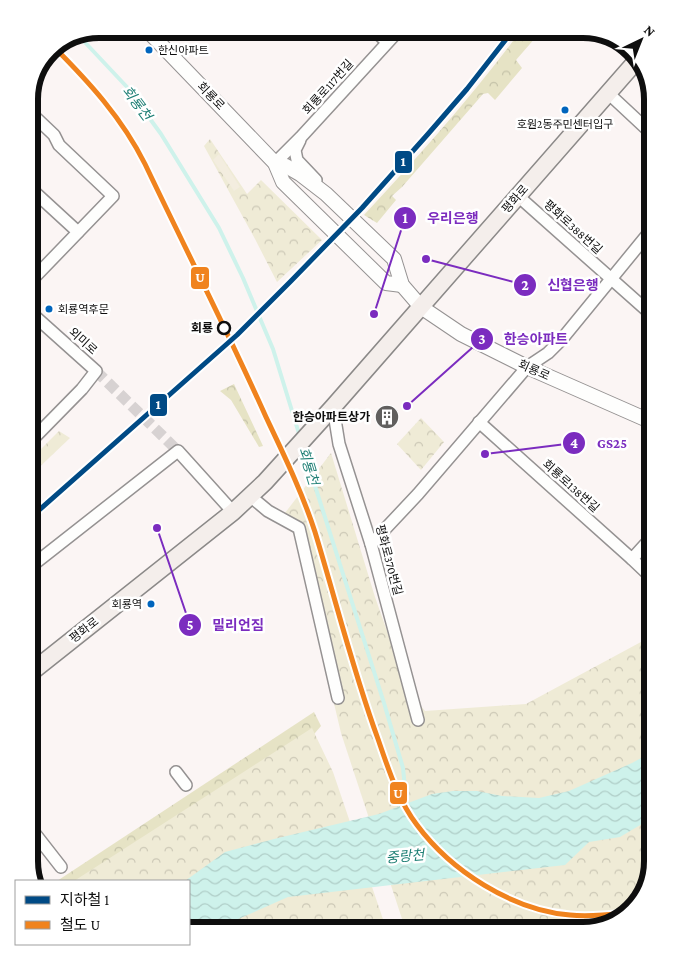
<svg xmlns="http://www.w3.org/2000/svg" width="681" height="960" font-family="'Crimson Pro','Noto Sans KR',serif">
<defs>
<pattern id="forest-crowns" width="20" height="18" patternUnits="userSpaceOnUse" patternTransform="scale(1.25)"><rect width="20" height="18" fill="#e6e3c5"/><path d="M2 6a3 3 0 1 1 6 0M12 15a3 3 0 1 1 6 0" fill="none" stroke="#c4c2a8"/></pattern>
<pattern id="park-crowns" width="20" height="18" patternUnits="userSpaceOnUse" patternTransform="scale(1.25)"><rect width="20" height="18" fill="#efebd6"/><path d="M2 6a3 3 0 1 1 6 0M12 15a3 3 0 1 1 6 0" fill="none" stroke="#ccc8b6"/></pattern>
<pattern id="water-waves" width="16" height="10" patternUnits="userSpaceOnUse" patternTransform="scale(1.25)"><rect width="16" height="10" fill="#cef2eb"/><path d="M0 5q4-4 8 0t8 0" fill="none" stroke="#b0cec8"/></pattern>
</defs>
<rect width="100%" height="100%" fill="#fbf5f4"/>
<g fill="url(#forest-crowns)">
<path d="M 522,29 L 543,29 L 516,60 L 522,68 L 495,100 L 488,93 L 483,94 L 402,187 L 392,196 L 396,200 L 377,223 L 364,215 C 420,155 474,94 522,29 Z"/>
<path d="M 234,384 L 263,446 L 259,447 L 231,400 L 220,391 Z"/>
<path d="M 314,712 L 321,726 L 309,740 L 88,881 L 57,881 Z"/>
</g>
<g fill="url(#park-crowns)">
<path d="M 210,139 L 247,194 L 261,180 L 322,240 L 277,282 L 255,239 L 204,146 Z"/>
<path d="M 421,418 L 444,442 L 421,470 L 397,444 Z"/>
<path d="M 59,431 L 70,438 L 29,477 L 29,461 Z"/>
<path d="M 331,453 L 375,597 L 407,688 L 425,711 L 526,704 L 652,636 L 652,862 L 643,896 L 618,922 L 583,931 L 406,931 L 341,733 L 296,543 L 291,527 L 285,513 Z"/>
<path d="M 312,728 L 333,772 L 387,931 L 189,931 L 189,881 L 74,881 Z"/>
</g>
<g fill="#f3eddf">
<path d="M 219,154 L 240,187 L 234,191 L 213,160 Z"/>
<path d="M 425,919 L 426,931 L 352,931 L 351,925 Z"/>
</g>
<path fill="url(#water-waves)" d="M 652,752 L 652,818 L 620,837 L 589,842 L 565,865 L 288,897 L 211,931 L 189,931 L 189,881 L 185,881 L 225,852 L 278,838 L 379,814 L 432,794 L 453,791 L 477,791 L 502,796 L 539,798 L 569,791 L 632,763 Z"/>
<g fill="none" stroke-linecap="round" stroke-linejoin="round">
<g stroke="#cef2eb" stroke-width="4">
<path d="M 79,36 L 126,86 L 161,134 L 219,228 L 243,278 L 273,349 L 300,437"/>
<path d="M 303,448 L 384,703 L 403,768 L 407,808"/>
</g>
<path stroke="#d7d2d2" stroke-width="11" stroke-dasharray="11 5.5" stroke-linecap="butt" d="M 96,371 L 178,451"/>
<g stroke="#959292" stroke-width="14">
<g id="minor">
<path d="M 373,29 L 387,42"/>
<path d="M 608,93 L 652,134"/>
<path d="M 300,140 L 295,150 L 297,160 L 316,180"/>
<path d="M 275,163 L 301,137 L 400,29"/>
<path d="M 29,187 L 78,232"/>
<path d="M 518,196 L 652,315"/>
<path d="M 29,283 L 113,196 L 59,145 L 54,135 L 34,116 L 32,105 L 29,103"/>
<path d="M 333,407 L 339,444 L 371,544 L 418,720"/>
<path d="M 479,422 L 632,559 L 652,537"/>
<path d="M 29,443 L 82,389 L 96,371 L 29,311"/>
<path d="M 250,496 L 268,511 L 299,528 L 338,698"/>
<path d="M 371,544 L 418,494 L 527,367 L 548,353 L 562,339 L 652,229"/>
<path d="M 632,559 L 652,578"/>
<path d="M 29,568 L 178,451 L 233,512"/>
<path d="M 176,772 L 186,785"/>
<path d="M 29,826 L 61,867"/>
</g>
</g>
<g stroke="#959292" stroke-width="16">
<g id="tertiary">
<path d="M 146,29 L 275,163 L 283,182 L 386,283 L 402,285"/>
<path d="M 275,163 L 286,166 L 300,174 L 326,194 L 394,259 L 402,285 L 421,307 L 461,334 L 527,367 L 652,422"/>
</g>
</g>
<g stroke="#8b8988" stroke-width="19">
<path id="secondary" d="M 29,674 L 233,512 L 265,482 L 333,407 L 638,59"/>
</g>
<use href="#minor" stroke="#fefefd" stroke-width="11"/>
<use href="#tertiary" stroke="#fefefd" stroke-width="14"/>
<use href="#secondary" stroke="#f4eeeb" stroke-width="16"/>
<g stroke="#fff" stroke-width="9">
<path id="rail-1" d="M 53,46 C 89,82 122,118 145,164 C 185,248 228,332 266,417 C 284,455 302,492 315,532 C 336,601 353,671 378,739 C 388,768 398,800 417,825 C 451,871 512,910 570,915 C 589,917 607,915 627,913"/>
</g>
<use href="#rail-1" stroke="#f0831e" stroke-width="5"/>
<g stroke="#fff" stroke-width="9">
<path id="metro-1" d="M 29,519 L 237,335 L 291,281 L 362,208 L 428,134 L 467,89 L 514,29"/>
</g>
<use href="#metro-1" stroke="#004a85" stroke-width="5"/>
</g>
<defs>
<g id="building-disc" transform="scale(1.25)"><circle r="9.5" fill="#615f5e" stroke="#fff"/><path d="M-4-6H4V6H1V3H-1V6H-4ZM-2.5-4.3h1.7v1.8h-1.7ZM.8-4.3h1.7v1.8H.8ZM-2.5-1h1.7V.8h-1.7ZM.8-1h1.7V.8H.8Z" fill="#fff"/></g>
</defs>
<g fill-rule="evenodd">
<use href="#building-disc" x="387" y="417"/>
</g>
<g fill="#0065bd" stroke="#fff" stroke-width="2">
<circle cx="149" cy="50" r="4.5"/>
<circle cx="565" cy="110" r="4.5"/>
<circle cx="49" cy="309" r="4.5"/>
<circle cx="151" cy="604" r="4.5"/>
</g>
<circle fill="#fff" stroke="#0e0e0e" stroke-width="2.5" cx="224" cy="328" r="6"/>
<g text-anchor="middle" stroke-width="5" stroke-linejoin="round" paint-order="stroke">
<g font-size="11" fill="#0e0e0e" stroke="#fff" text-anchor="start">
<text x="158" y="54">한신아파트</text>
<text x="565" y="128" text-anchor="middle">호원2동주민센터입구</text>
<text x="58" y="313">회룡역후문</text>
<text x="142" y="608" text-anchor="end">회룡역</text>
</g>
<g font-size="12" fill="#0e0e0e" stroke="#fff">
<text transform="translate(328 87) rotate(-48)" y="4">회룡로117번길</text>
<text transform="translate(211 96) rotate(46)" y="4">회룡로</text>
<text transform="translate(515 199) rotate(-49)" y="4">평화로</text>
<text transform="translate(573 227) rotate(42)" y="4">평화로388번길</text>
<text transform="translate(83 341) rotate(42)" y="4">외미로</text>
<text transform="translate(534 370) rotate(24)" y="4">회룡로</text>
<text transform="translate(571 486) rotate(42)" y="4">회룡로138번길</text>
<text transform="translate(389 560) rotate(75)" y="4">평화로370번길</text>
<text transform="translate(84 630) rotate(-38)" y="4">평화로</text>
</g>
<g font-size="12" font-weight="bold" fill="#0e0e0e" stroke="#fff" text-anchor="end">
<text x="213" y="332">회룡</text>
</g>
<g font-size="12" font-weight="bold" fill="#0e0e0e" stroke="#fff" text-anchor="end">
<text x="370" y="421">한승아파트상가</text>
</g>
<g font-size="14" font-style="italic" fill="#208076" stroke="#fff">
<text transform="translate(137 103) rotate(53)" y="5">회룡천</text>
<text transform="translate(309 466) rotate(73)" y="5">회룡천</text>
<text transform="translate(405 856) rotate(-5)" y="5">중랑천</text>
</g>
</g>
<path d="M0 0H681V960H0ZM99 38H583A61 61 0 0 1 644 99V861A61 61 0 0 1 583 922H99A61 61 0 0 1 38 861V99A61 61 0 0 1 99 38Z" fill="#fff" fill-rule="evenodd"/>
<path fill="none" stroke="#0e0e0e" stroke-width="6" d="M99 38H583A61 61 0 0 1 644 99V861A61 61 0 0 1 583 922H99A61 61 0 0 1 38 861V99A61 61 0 0 1 99 38Z"/>
<path fill="none" stroke="#7b2cbf" stroke-width="2" d="M374 314L405 218M426 259L525 285M407 406L482 339M485 454L574 443M157 528L190 625"/>
<g fill="#7b2cbf" stroke="#fff" stroke-width="2">
<circle cx="374" cy="314" r="5"/>
<circle cx="426" cy="259" r="5"/>
<circle cx="407" cy="406" r="5"/>
<circle cx="485" cy="454" r="5"/>
<circle cx="157" cy="528" r="5"/>
<circle cx="405" cy="218" r="12"/>
<circle cx="525" cy="285" r="12"/>
<circle cx="482" cy="339" r="12"/>
<circle cx="574" cy="443" r="12"/>
<circle cx="190" cy="625" r="12"/>
</g>
<g font-size="15" text-anchor="middle" font-weight="bold" fill="#fff">
<text x="405" y="223">1</text>
<text x="525" y="290">2</text>
<text x="482" y="344">3</text>
<text x="574" y="448">4</text>
<text x="190" y="630">5</text>
</g>
<g font-size="14" text-anchor="middle" font-weight="bold" fill="#7b2cbf" stroke="#fff" stroke-width="5" stroke-linejoin="round" paint-order="stroke">
<text x="453" y="223">우리은행</text>
<text x="573" y="290">신협은행</text>
<text x="536" y="344">한승아파트</text>
<text x="612" y="448">GS25</text>
<text x="238" y="630">밀리언짐</text>
</g>
<g stroke="#fff" stroke-width="2">
<rect x="394" y="150" width="19" height="24" rx="5" fill="#004a85"/>
<rect x="190" y="266" width="20" height="24" rx="5" fill="#f0831e"/>
<rect x="149" y="393" width="19" height="24" rx="5" fill="#004a85"/>
<rect x="389" y="781" width="19" height="24" rx="5" fill="#f0831e"/>
</g>
<g font-size="14" text-anchor="middle" font-weight="bold" fill="#fff">
<text x="403" y="166">1</text>
<text x="200" y="282">U</text>
<text x="158" y="409">1</text>
<text x="398" y="798">U</text>
</g>
<rect x="15" y="880" width="175" height="65" fill="#ffffff" stroke="#9f9f9f"/>
<rect x="25" y="896" width="25" height="8" fill="#004a85" stroke="#9f9f9f"/>
<text x="60" y="905" font-size="15" fill="#0e0e0e">지하철 1</text>
<rect x="25" y="921" width="25" height="8" fill="#f0831e" stroke="#9f9f9f"/>
<text x="60" y="930" font-size="15" fill="#0e0e0e">철도 U</text>
<g transform="translate(641 40) rotate(43)" stroke="#ffffff" stroke-width="4" paint-order="stroke">
<path d="M0-4L9 19L0 12L-9 19Z" fill="#0e0e0e"/>
<text y="-8" font-size="14" font-weight="bold" text-anchor="middle" fill="#0e0e0e">N</text>
</g>
</svg>
